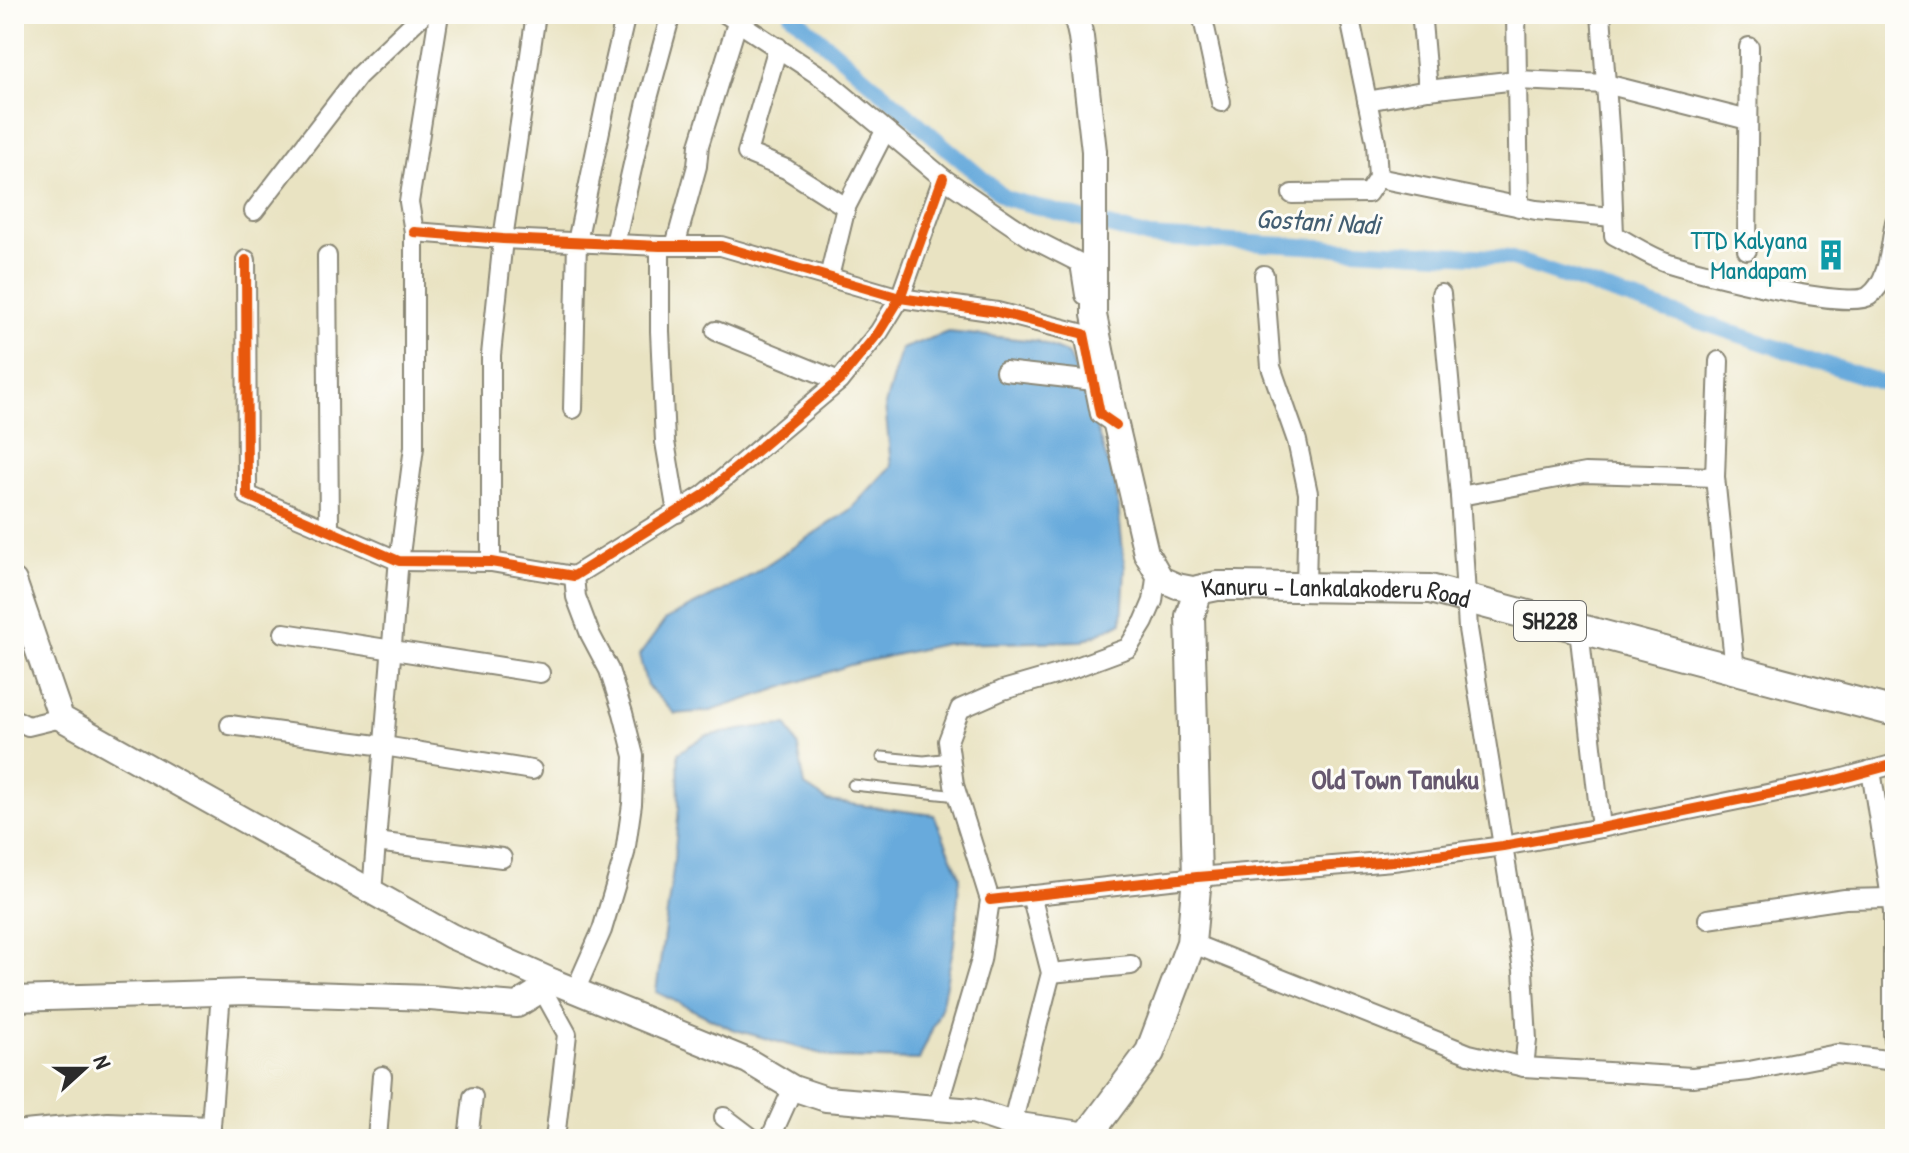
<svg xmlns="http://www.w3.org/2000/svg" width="1909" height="1153" font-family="'Patrick Hand',sans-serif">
<rect width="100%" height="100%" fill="#fdfcf7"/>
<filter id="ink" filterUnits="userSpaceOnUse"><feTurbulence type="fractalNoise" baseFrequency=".0125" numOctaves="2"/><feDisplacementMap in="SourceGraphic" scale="16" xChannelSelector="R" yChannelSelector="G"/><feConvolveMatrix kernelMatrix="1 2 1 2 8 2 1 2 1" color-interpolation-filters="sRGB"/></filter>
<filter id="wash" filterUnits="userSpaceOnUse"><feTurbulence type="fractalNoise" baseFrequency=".006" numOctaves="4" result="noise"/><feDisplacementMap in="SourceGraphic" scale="32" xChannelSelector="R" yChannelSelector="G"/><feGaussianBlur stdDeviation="1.8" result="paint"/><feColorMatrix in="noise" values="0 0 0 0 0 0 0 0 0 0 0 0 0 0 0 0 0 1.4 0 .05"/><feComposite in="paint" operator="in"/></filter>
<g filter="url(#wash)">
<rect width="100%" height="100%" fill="#e9e3c2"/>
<g fill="#68aadc" stroke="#4a6a84" stroke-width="2">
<path d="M 948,332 L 1037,341 L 1069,354 L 1089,407 L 1116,487 L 1125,569 L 1122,622 L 1083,641 L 944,644 L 850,665 L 711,711 L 675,714 L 647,686 L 639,656 L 666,619 L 742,581 L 851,509 L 891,466 L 885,405 L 901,349 Z"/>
<path d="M 787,725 L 798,747 L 805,786 L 828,801 L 934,815 L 960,876 L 954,944 L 941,1008 L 919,1060 L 836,1058 L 732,1029 L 656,992 L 673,870 L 679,807 L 678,753 L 705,736 L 758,727 Z"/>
</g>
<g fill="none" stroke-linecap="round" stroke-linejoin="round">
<path stroke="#68aadc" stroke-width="16" d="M 791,14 L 1005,198 L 1149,237 L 1509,258 L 1895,387"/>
</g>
</g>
<g filter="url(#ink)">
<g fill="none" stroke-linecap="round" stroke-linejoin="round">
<g stroke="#8a8776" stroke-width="13">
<g id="lane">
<path d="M 882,757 L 924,761 L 951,758"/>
<path d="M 853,785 L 958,796"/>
</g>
</g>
<g stroke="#8a8776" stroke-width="22">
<g id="street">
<path d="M 726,14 L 823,78 L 943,178 L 1031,238 L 1080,263 L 1085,295"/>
<path d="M 1202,14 L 1221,102"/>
<path d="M 1349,14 L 1376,143 L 1378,178 L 1536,210 L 1613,217"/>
<path d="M 1516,14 L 1519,207"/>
<path d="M 1601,14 L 1611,155 L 1614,235 C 1631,244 1650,257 1669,263 C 1698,272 1848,311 1869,296 C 1890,281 1890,245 1895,222"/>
<path d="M 1422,22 L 1428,90"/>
<path d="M 778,47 L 747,153 L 786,169 L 846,207"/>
<path d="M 1367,101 L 1428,90 L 1517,80 L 1606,84 L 1748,120"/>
<path d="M 1292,194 L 1368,193 L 1378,178"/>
<path d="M 254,211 L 358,76 L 423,14"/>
<path d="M 414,232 L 503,239 L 660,246 L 721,246 L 900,298 L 997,312 L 1084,334 L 1100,414 L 1116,425"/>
<path d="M 615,244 L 647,102 L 671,14"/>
<path d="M 660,246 L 660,331 L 665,442 L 677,513"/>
<path d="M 675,246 L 697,166 L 699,145 L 738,20"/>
<path d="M 1747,250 L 1749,47"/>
<path d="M 327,256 L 329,531"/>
<path d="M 246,260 L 247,495 L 399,561 L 491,562 L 574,576 L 704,495 L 839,381 L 879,332 L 900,298 L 943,178"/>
<path d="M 1264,275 L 1271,367 L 1297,441 L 1308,493 L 1306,587"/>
<path d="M 829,277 L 846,207 L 885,131"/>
<path d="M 1441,294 L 1460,496 L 1468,629 L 1523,970 L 1527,1040 L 1524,1067"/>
<path d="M 716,331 L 839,381"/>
<path d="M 1719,361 L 1715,477 L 1735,670"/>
<path d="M 1005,371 L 1094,381"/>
<path d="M 573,409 L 577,242 L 608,92 L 626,14"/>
<path d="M 1460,496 L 1585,473 L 1715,477"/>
<path d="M 491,562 L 491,355 L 503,239 L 536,14"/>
<path d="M 574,576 L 576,597 L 590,634 L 609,670 L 623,713 L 634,756 L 632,804 L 625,853 L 602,930 L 575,991"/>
<path d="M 1579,629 L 1601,828"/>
<path d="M 284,633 L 540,673"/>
<path d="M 14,719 L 28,726 L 61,718"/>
<path d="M 230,725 L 384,746 L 532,770"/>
<path d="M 1871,770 L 1893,911 L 1893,1034 L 1895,1046"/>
<path d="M 376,842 L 502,858"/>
<path d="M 372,892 L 398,570 L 414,447 L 414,232 L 409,202 L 439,14"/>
<path d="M 990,900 L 1197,877 L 1393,861 L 1503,846 L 1601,828 L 1836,780 L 1895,764"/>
<path d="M 1708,919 L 1845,899 L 1889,898"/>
<path d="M 1191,943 L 1469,1054 L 1524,1067 L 1692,1077 L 1749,1071 L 1837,1054 L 1895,1061"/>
<path d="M 1051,973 L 1131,965"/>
<path d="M 542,989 L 567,1034 L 555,1139"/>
<path d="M 937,1109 L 981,960 L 990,900 L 954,785 L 948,741 L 960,709 L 1003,690 L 1055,675 L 1128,648 L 1144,622 L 1153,601 L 1157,571"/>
<path d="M 724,1117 L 753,1139"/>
<path d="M 1012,1124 L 1051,973 L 1031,895"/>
<path d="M 14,1131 L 108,1122 L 211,1126"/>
<path d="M 210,1139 L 221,992"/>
<path d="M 377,1139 L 382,1076"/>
<path d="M 468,1139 L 473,1097"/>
<path d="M 770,1139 L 793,1088"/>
</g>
</g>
<g stroke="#8a8776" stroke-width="28">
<g id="secondary">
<path d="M 1076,14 L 1081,37 L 1094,151 L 1094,315 L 1116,425 L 1146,553 L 1161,579 L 1177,586 L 1198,590"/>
<path d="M 14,581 L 61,718 L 451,936 L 554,982"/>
<path d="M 14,999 L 248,992 L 430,998 L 517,1005 L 554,982 L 748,1061 L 793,1088 L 826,1099 L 973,1111 L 1012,1124 L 1088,1135"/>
</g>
</g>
<g stroke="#8a8776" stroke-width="32">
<g id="primary">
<path id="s1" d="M 1085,1139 L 1150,1052 L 1191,943 L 1197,877 L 1190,616 L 1198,590 L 1217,586 L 1236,586 L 1430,589 L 1895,712"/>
</g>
</g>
<use href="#lane" stroke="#fff" stroke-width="9"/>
<use href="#street" stroke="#fff" stroke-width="18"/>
<use href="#secondary" stroke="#fff" stroke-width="24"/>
<use href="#primary" stroke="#fff" stroke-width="28"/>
<g stroke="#fdfcf7" stroke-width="15">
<g id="cycleway">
<path d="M 414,232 L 503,239 L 660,246 L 721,246 L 900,298 L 997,312 L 1084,334 L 1100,414 L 1116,425"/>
<path d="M 246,260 L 247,495 L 399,561 L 491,562 L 574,576 L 704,495 L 839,381 L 879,332 L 900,298 L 943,178"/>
<path d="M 990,900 L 1197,877 L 1393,861 L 1503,846 L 1601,828 L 1836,780 L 1895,764"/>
</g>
</g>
<use href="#cycleway" stroke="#e8590c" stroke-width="10"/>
</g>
</g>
<defs>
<g id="building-bare" transform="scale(2.4)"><path d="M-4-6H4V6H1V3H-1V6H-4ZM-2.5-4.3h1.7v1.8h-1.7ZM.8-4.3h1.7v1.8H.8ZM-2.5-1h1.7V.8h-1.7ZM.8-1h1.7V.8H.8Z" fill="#0f9aa8" stroke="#fdfcf7" stroke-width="2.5" paint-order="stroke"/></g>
</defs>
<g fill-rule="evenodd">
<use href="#building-bare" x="1831" y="255"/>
</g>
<g text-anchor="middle" stroke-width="6" stroke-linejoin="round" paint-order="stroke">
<rect fill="#fdfcf7" stroke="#6a6a68" stroke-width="2" x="1514" y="601" width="72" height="40" rx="6"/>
<g font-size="24" font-weight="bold" fill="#2b2b2b">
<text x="1550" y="629">SH228</text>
</g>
<g font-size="26" fill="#0d838f" stroke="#fdfcf7" text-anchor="end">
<text x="1807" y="249">TTD Kalyana<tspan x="1807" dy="30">Mandapam</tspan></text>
</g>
<g font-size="26" fill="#2b2b2b" stroke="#fdfcf7">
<text dy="9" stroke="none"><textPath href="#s1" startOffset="718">Kanuru - Lankalakoderu Road</textPath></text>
</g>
<g font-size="28" font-style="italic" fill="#435e72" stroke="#fdfcf7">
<text transform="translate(1318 221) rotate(3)" y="10">Gostani Nadi</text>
</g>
<g font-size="28" font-weight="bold" fill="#66586f" stroke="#fdfcf7">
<text x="1395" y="789">Old Town Tanuku</text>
</g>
</g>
<rect width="1909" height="1153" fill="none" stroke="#fdfcf7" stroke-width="48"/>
<g transform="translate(84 1069) rotate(69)" stroke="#fdfcf7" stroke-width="6" paint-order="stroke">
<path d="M0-6L14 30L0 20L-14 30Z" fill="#2b2b2b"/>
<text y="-12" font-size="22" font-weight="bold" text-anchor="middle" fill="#2b2b2b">N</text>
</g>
</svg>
